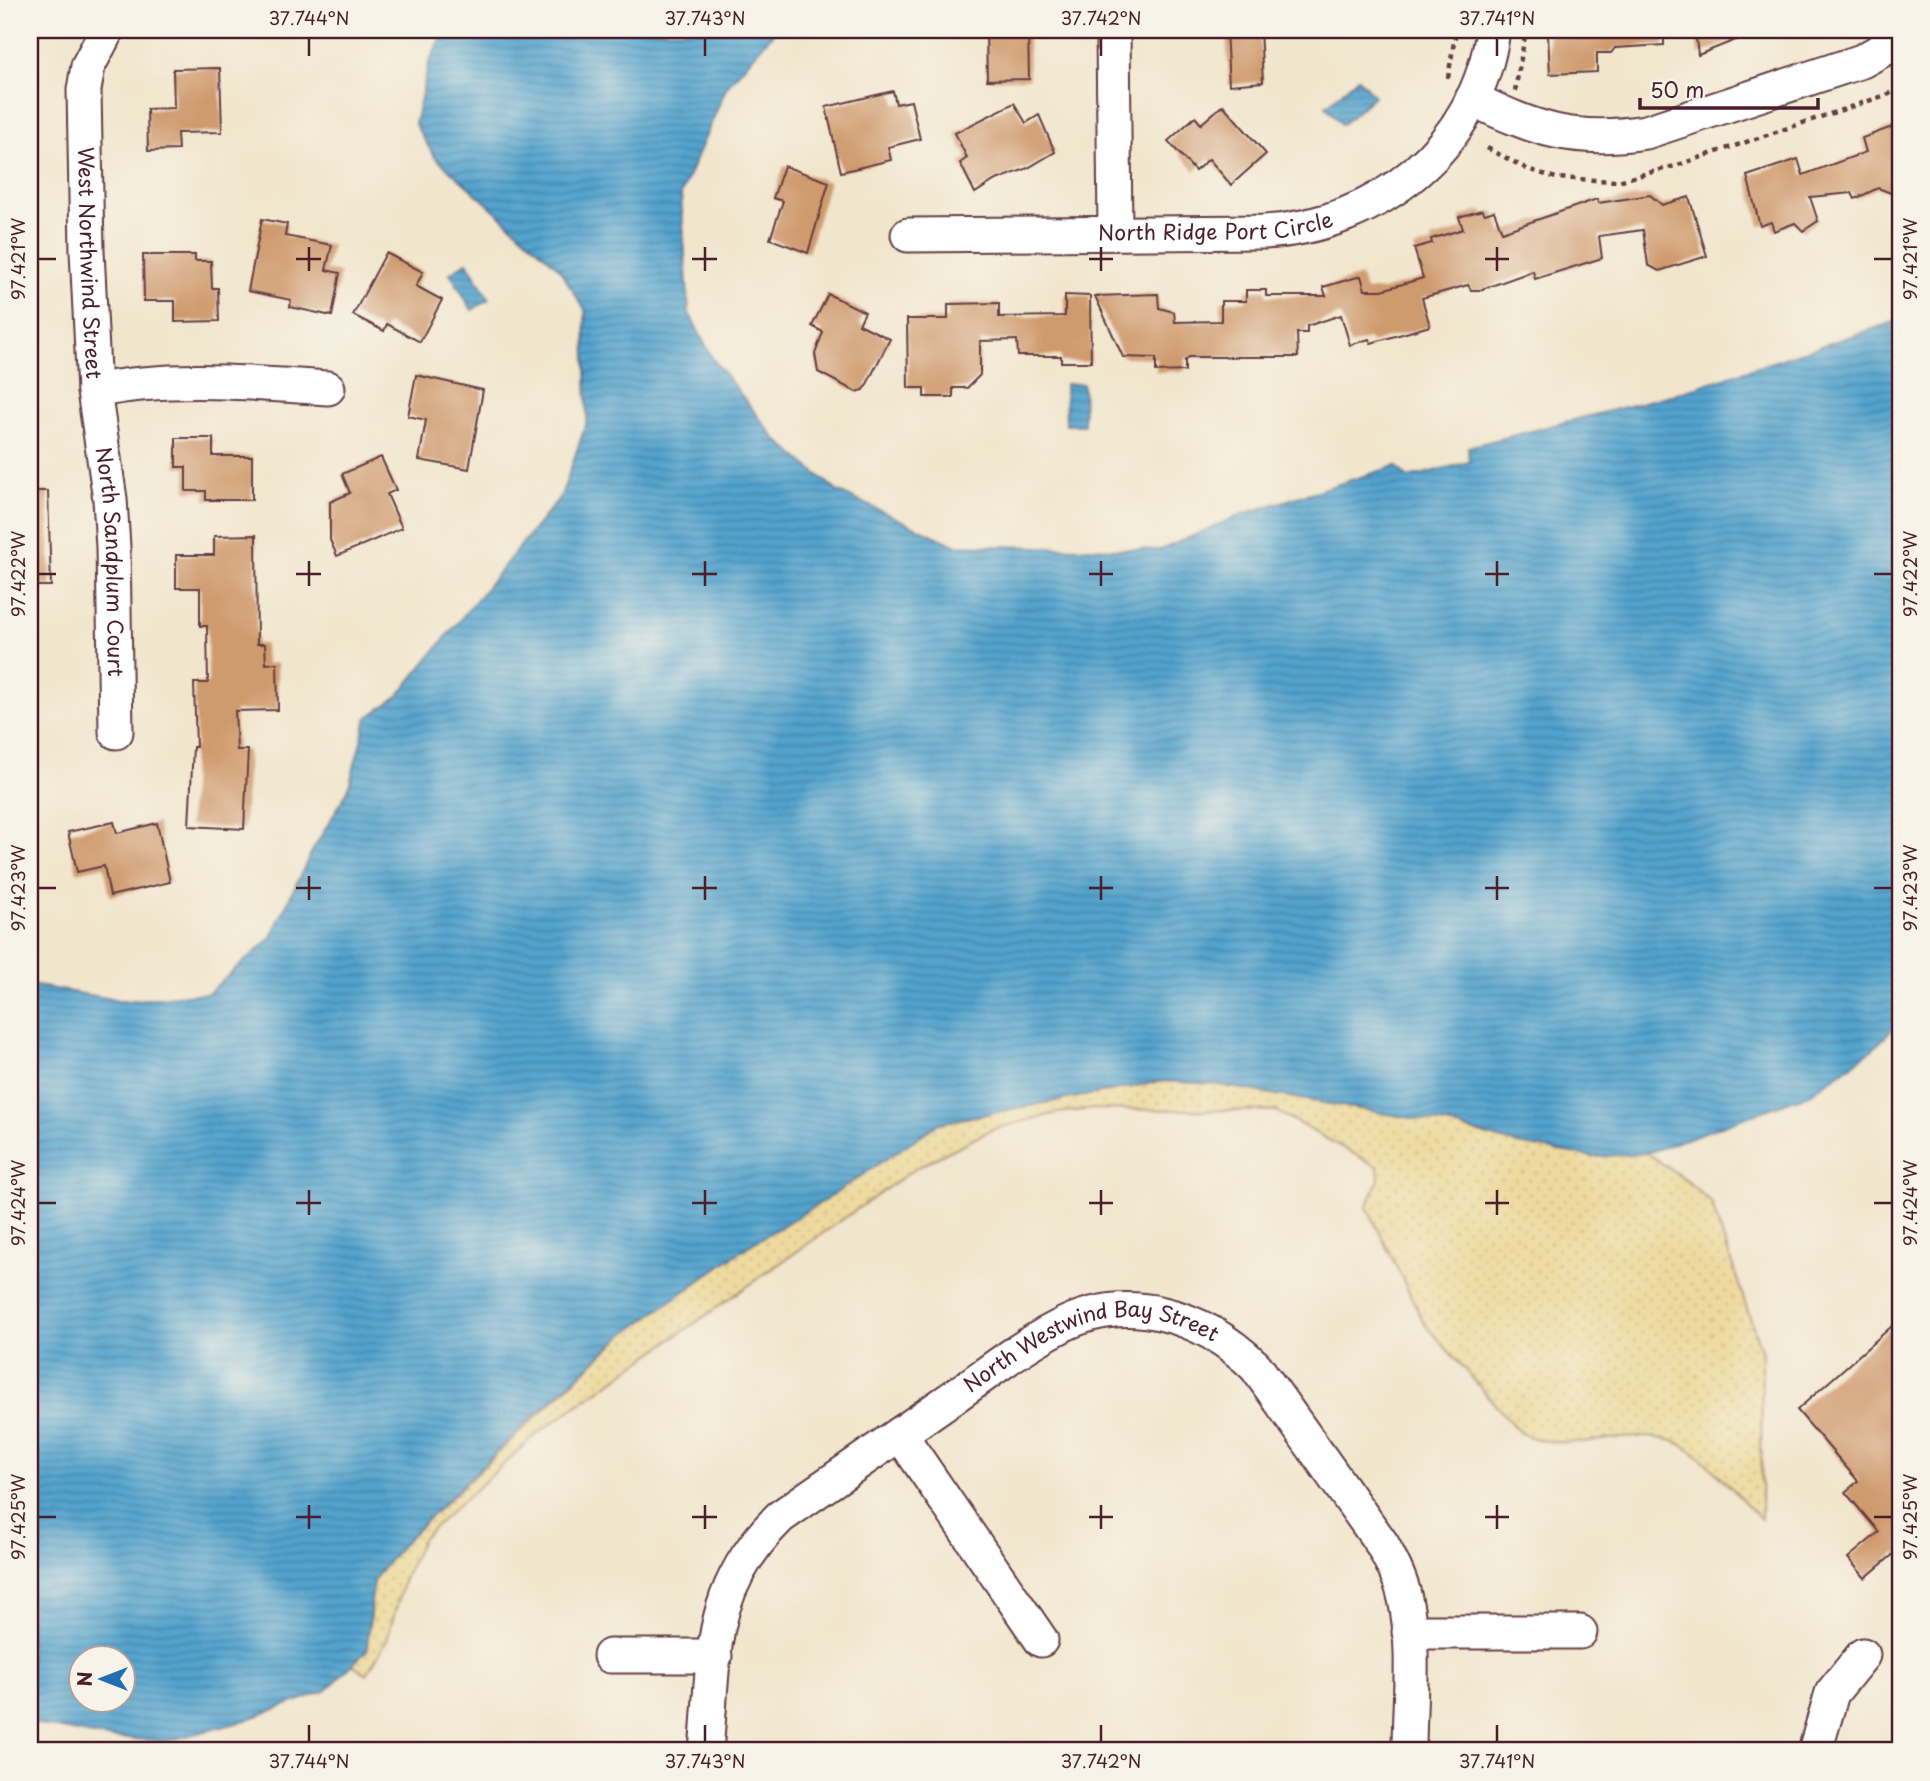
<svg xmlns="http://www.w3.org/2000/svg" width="1930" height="1781" font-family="'Playpen Sans',sans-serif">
<defs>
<pattern id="sand-dots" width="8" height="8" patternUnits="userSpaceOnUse" patternTransform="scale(1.75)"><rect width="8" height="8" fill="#eeda9e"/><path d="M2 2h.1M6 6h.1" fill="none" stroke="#cebb88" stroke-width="1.8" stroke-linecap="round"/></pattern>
<pattern id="water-rules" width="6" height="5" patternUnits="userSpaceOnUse" patternTransform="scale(1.75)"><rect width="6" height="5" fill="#52a3cd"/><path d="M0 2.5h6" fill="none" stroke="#4684a7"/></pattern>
</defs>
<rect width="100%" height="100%" fill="#f7f3e8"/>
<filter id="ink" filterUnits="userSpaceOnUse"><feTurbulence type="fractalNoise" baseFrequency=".0143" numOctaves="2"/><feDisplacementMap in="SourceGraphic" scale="14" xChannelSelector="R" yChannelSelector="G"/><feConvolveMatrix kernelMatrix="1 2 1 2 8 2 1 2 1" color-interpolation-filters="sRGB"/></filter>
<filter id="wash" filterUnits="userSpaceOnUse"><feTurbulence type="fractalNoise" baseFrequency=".00686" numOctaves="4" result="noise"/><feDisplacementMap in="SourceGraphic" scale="28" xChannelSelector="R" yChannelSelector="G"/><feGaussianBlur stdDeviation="1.57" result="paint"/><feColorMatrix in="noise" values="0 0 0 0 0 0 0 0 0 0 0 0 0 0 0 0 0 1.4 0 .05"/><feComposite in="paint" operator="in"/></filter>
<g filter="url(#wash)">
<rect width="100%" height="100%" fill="#f1e6cd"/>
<path fill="url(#sand-dots)" stroke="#9c7c64" stroke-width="2" d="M 1162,1081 L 1213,1084 L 1447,1124 L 1517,1144 L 1594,1156 L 1647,1153 L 1687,1181 L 1711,1202 L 1762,1353 L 1761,1519 C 1740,1499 1700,1449 1673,1441 C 1623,1427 1565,1457 1519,1432 L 1424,1323 L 1367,1207 L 1379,1179 L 1378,1167 L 1276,1111 L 1094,1109 L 1057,1113 L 993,1129 L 916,1168 L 538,1433 L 423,1537 L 404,1579 L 387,1640 L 367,1674 L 352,1664 L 367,1650 L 372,1581 L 402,1544 L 623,1335 L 745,1248 L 827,1199 L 939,1123 Z"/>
<g fill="url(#water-rules)" stroke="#4e617c" stroke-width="2" fill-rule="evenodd">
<path d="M 445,30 L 776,30 L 727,86 L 681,194 L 689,313 L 713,359 L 776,439 L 837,491 L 955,545 L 1160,550 L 1243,514 L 1396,466 L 1408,478 L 1469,462 L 1468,447 L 1675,394 L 1900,320 L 1900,1021 L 1872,1050 L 1810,1094 L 1647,1153 L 1594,1157 L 1517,1144 L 1447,1124 L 1213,1084 L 1162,1081 L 939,1123 L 827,1199 L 745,1248 L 623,1335 L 523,1426 L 402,1544 L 373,1581 L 367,1650 L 326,1691 L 237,1723 L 167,1741 L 108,1738 L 30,1723 L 30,985 L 125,1001 L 208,993 L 270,939 L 310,855 L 348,790 L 367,718 L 398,696 L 561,496 L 587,421 L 585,310 L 558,267 L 434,156 L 415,124 L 429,62 ZM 80,1658 L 122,1658 L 122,1700 L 80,1700 Z"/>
<path d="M 1358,78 L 1374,96 L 1342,125 L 1326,106 Z"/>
<path d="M 467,262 L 489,299 L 472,310 L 450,273 Z"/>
<path d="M 1065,384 L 1083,384 L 1084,425 L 1066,425 Z"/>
</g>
<g id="blocks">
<g fill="#cf9a6d">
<path d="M 986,30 L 1028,30 L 1029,79 L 987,80 Z"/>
<path d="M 1226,30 L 1260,30 L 1263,82 L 1229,85 Z"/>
<path d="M 1558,30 L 1664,30 L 1664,45 L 1615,48 L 1611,53 L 1597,53 L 1597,72 L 1550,74 L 1548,35 L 1558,34 Z"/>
<path d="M 1695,30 L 1758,30 L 1758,31 L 1698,55 Z"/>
<path d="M 220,68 L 222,132 L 177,133 L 178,150 L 148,151 L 147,109 L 174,108 L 173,69 Z"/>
<path d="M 893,91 L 896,104 L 911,101 L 920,139 L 888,147 L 891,160 L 841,172 L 826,107 Z"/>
<path d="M 1014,103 L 1026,123 L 1039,115 L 1055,152 L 1028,168 L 994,181 L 975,193 L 960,163 L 967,158 L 955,133 Z"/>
<path d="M 1223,105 L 1266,154 L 1231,185 L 1209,159 L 1195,171 L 1168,141 L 1195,117 L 1201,124 Z"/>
<path d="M 1892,127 L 1900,151 L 1900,184 L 1891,193 L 1878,188 L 1855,199 L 1852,193 L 1810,197 L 1818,221 L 1803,231 L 1795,223 L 1774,231 L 1771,222 L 1760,226 L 1747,176 L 1798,159 L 1803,175 L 1866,152 L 1862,138 Z"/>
<path d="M 784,166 L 829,182 L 808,253 L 770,239 L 783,201 L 773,198 Z"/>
<path d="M 1650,195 L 1662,205 L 1689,197 L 1707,256 L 1659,271 L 1648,265 L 1643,230 L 1599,236 L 1602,258 L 1535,279 L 1533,271 L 1480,290 L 1471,290 L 1468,285 L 1422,298 L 1430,326 L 1371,343 L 1369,339 L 1350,345 L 1341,315 L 1307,326 L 1307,333 L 1297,333 L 1298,357 L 1189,357 L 1185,360 L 1185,371 L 1156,372 L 1156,358 L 1123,357 L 1095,296 L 1158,294 L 1159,308 L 1174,312 L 1175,322 L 1221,321 L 1221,301 L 1246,301 L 1246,290 L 1266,290 L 1266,296 L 1326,296 L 1323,287 L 1361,276 L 1365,290 L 1382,290 L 1423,278 L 1414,248 L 1432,243 L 1431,239 L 1463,229 L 1459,217 L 1482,210 L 1485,214 L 1494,211 L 1502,232 L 1597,199 L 1598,203 Z"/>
<path d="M 262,219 L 287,224 L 285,236 L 332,245 L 326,270 L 340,273 L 332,316 L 290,307 L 291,300 L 248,291 Z"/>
<path d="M 386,253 L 423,272 L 416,286 L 442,300 L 420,342 L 387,324 L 384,331 L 353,315 Z"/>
<path d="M 143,255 L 195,255 L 195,261 L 211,261 L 212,288 L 218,288 L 219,321 L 175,322 L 175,301 L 144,301 Z"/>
<path d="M 828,294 L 865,312 L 859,324 L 890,339 L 864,390 L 856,392 L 818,372 L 815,354 L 823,332 L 812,326 Z"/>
<path d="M 1065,295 L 1090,296 L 1091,362 L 1061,362 L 1061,356 L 1018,356 L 1017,340 L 980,341 L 980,375 L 967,388 L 953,388 L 953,397 L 924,397 L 924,388 L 908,388 L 907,319 L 948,319 L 948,304 L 999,303 L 999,317 L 1065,316 Z"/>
<path d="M 416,375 L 483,390 L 469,469 L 419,460 L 426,420 L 408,416 Z"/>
<path d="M 176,438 L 213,438 L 213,456 L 252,456 L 252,500 L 206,500 L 206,491 L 186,491 L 186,467 L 176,467 Z"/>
<path d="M 381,457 L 396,490 L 387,494 L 402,528 L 337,556 L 330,540 L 330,502 L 350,493 L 342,474 Z"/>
<path d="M 30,491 L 48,491 L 51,586 L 30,586 Z"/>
<path d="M 256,535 L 257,644 L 265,644 L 266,664 L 277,663 L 278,710 L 235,711 L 237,750 L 248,750 L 244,829 L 189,826 L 193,747 L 196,747 L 194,683 L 208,683 L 207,626 L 200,626 L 200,588 L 176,588 L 176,555 L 214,555 L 214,536 Z"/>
<path d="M 114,822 L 117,833 L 157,823 L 170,882 L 110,896 L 104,866 L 77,872 L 68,832 Z"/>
<path d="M 1900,1319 L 1900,1557 L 1896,1552 L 1865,1578 L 1848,1558 L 1879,1532 L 1845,1492 L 1858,1481 L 1797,1410 Z"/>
</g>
</g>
</g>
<g filter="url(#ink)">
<use href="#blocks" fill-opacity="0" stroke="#633d43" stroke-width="2"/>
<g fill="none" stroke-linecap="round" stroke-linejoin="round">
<g stroke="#633d43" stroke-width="37">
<g id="minor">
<path id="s1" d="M 107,30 L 88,66 L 84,90 L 87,251 L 94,391 C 172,375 250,383 328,388"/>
<path d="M 1113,30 L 1115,233"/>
<path d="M 1472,99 C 1537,130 1573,143 1646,132 L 1862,61 L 1900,40"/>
<path id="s2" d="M 908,235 L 1264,232 C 1378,226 1478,146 1493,30"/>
<path id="s3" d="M 94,391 L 110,499 L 113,547 L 116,732"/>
<path d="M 900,1434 L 1041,1640"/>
<path d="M 1409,1632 L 1580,1632"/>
<path d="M 610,1656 L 715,1656"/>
<path id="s4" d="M 706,1751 C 715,1655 706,1590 780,1517 C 835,1479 891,1440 946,1402 C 983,1377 1018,1348 1057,1328 C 1126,1290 1203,1315 1256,1367 L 1382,1544 C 1391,1561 1401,1579 1405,1599 C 1416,1647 1409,1702 1409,1751"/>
<path d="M 1815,1751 L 1832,1693 L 1863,1655"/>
</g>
</g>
<g stroke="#633d43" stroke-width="4.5" stroke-dasharray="5 5" stroke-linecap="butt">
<path d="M 1448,78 L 1456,30"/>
<path d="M 1515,91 L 1526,30"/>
<path d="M 1487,148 L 1527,169 L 1556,178 L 1618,181 L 1675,166 L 1889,94 L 1900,87"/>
</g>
<use href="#minor" stroke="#fff" stroke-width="33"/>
</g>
</g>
<path fill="none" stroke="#4a1f2b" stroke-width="2.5" d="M 309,38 L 309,56M 705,38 L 705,56M 1101,38 L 1101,56M 1497,38 L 1497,56M 309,247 L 309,271M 705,247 L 705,271M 1101,247 L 1101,271M 1497,247 L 1497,271M 38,259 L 56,259M 296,259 L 321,259M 692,259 L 717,259M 1089,259 L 1113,259M 1485,259 L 1509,259M 1874,259 L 1892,259M 309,561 L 309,586M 705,561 L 705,586M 1101,561 L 1101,586M 1497,561 L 1497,586M 38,574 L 56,574M 296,574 L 321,574M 692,574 L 717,574M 1089,574 L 1113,574M 1485,574 L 1509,574M 1874,574 L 1892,574M 309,876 L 309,900M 705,876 L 705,900M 1101,876 L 1101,900M 1497,876 L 1497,900M 38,888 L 56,888M 296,888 L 321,888M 692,888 L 717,888M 1089,888 L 1113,888M 1485,888 L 1509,888M 1874,888 L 1892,888M 309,1190 L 309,1215M 705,1190 L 705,1215M 1101,1190 L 1101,1215M 1497,1190 L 1497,1215M 38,1203 L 56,1203M 296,1203 L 321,1203M 692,1203 L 717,1203M 1089,1203 L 1113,1203M 1485,1203 L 1509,1203M 1874,1203 L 1892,1203M 309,1505 L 309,1529M 705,1505 L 705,1529M 1101,1505 L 1101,1529M 1497,1505 L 1497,1529M 38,1517 L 56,1517M 296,1517 L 321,1517M 692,1517 L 717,1517M 1089,1517 L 1113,1517M 1485,1517 L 1509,1517M 1874,1517 L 1892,1517M 309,1725 L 309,1742M 705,1725 L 705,1742M 1101,1725 L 1101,1742M 1497,1725 L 1497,1742"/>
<g text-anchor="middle" stroke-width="6" stroke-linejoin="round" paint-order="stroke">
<g font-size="21" fill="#4a1f2b" stroke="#f7f3e8">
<text dy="7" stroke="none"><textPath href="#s2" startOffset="308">North Ridge Port Circle</textPath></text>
<text dy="7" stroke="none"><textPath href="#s1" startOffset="238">West Northwind Street</textPath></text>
<text dy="7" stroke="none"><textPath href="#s3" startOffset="172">North Sandplum Court</textPath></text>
<text dy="7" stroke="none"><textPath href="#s4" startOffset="618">North Westwind Bay Street</textPath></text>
</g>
</g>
<rect width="1930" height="1781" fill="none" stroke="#f7f3e8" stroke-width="77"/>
<g transform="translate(102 1679) rotate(270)"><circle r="33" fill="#f7f3e8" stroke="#b29e9c" stroke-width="2"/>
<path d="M0-5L12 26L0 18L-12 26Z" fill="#1f6fb2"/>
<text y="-10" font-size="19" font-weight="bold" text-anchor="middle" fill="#4a1f2b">N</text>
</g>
<path d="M1640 98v10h178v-10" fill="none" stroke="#4a1f2b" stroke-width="3.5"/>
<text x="1650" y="98" font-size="21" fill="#4a1f2b" stroke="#f7f3e8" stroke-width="5" paint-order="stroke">50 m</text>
<rect x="38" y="38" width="1854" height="1704" fill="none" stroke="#4a1f2b" stroke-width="2.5"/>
<g font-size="18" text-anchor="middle" fill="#4a1f2b">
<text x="309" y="25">37.744°N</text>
<text x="705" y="25">37.743°N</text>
<text x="1101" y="25">37.742°N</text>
<text x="1497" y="25">37.741°N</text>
<text transform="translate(1911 259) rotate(-90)" y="6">97.421°W</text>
<text transform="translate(19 259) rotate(-90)" y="6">97.421°W</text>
<text transform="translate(1911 574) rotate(-90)" y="6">97.422°W</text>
<text transform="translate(19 574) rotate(-90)" y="6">97.422°W</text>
<text transform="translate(1911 888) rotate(-90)" y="6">97.423°W</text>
<text transform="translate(19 888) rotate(-90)" y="6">97.423°W</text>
<text transform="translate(1911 1203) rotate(-90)" y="6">97.424°W</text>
<text transform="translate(19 1203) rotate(-90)" y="6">97.424°W</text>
<text transform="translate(1911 1517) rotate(-90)" y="6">97.425°W</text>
<text transform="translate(19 1517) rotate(-90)" y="6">97.425°W</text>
<text x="309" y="1768">37.744°N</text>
<text x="705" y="1768">37.743°N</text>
<text x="1101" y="1768">37.742°N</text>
<text x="1497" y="1768">37.741°N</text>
</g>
</svg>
